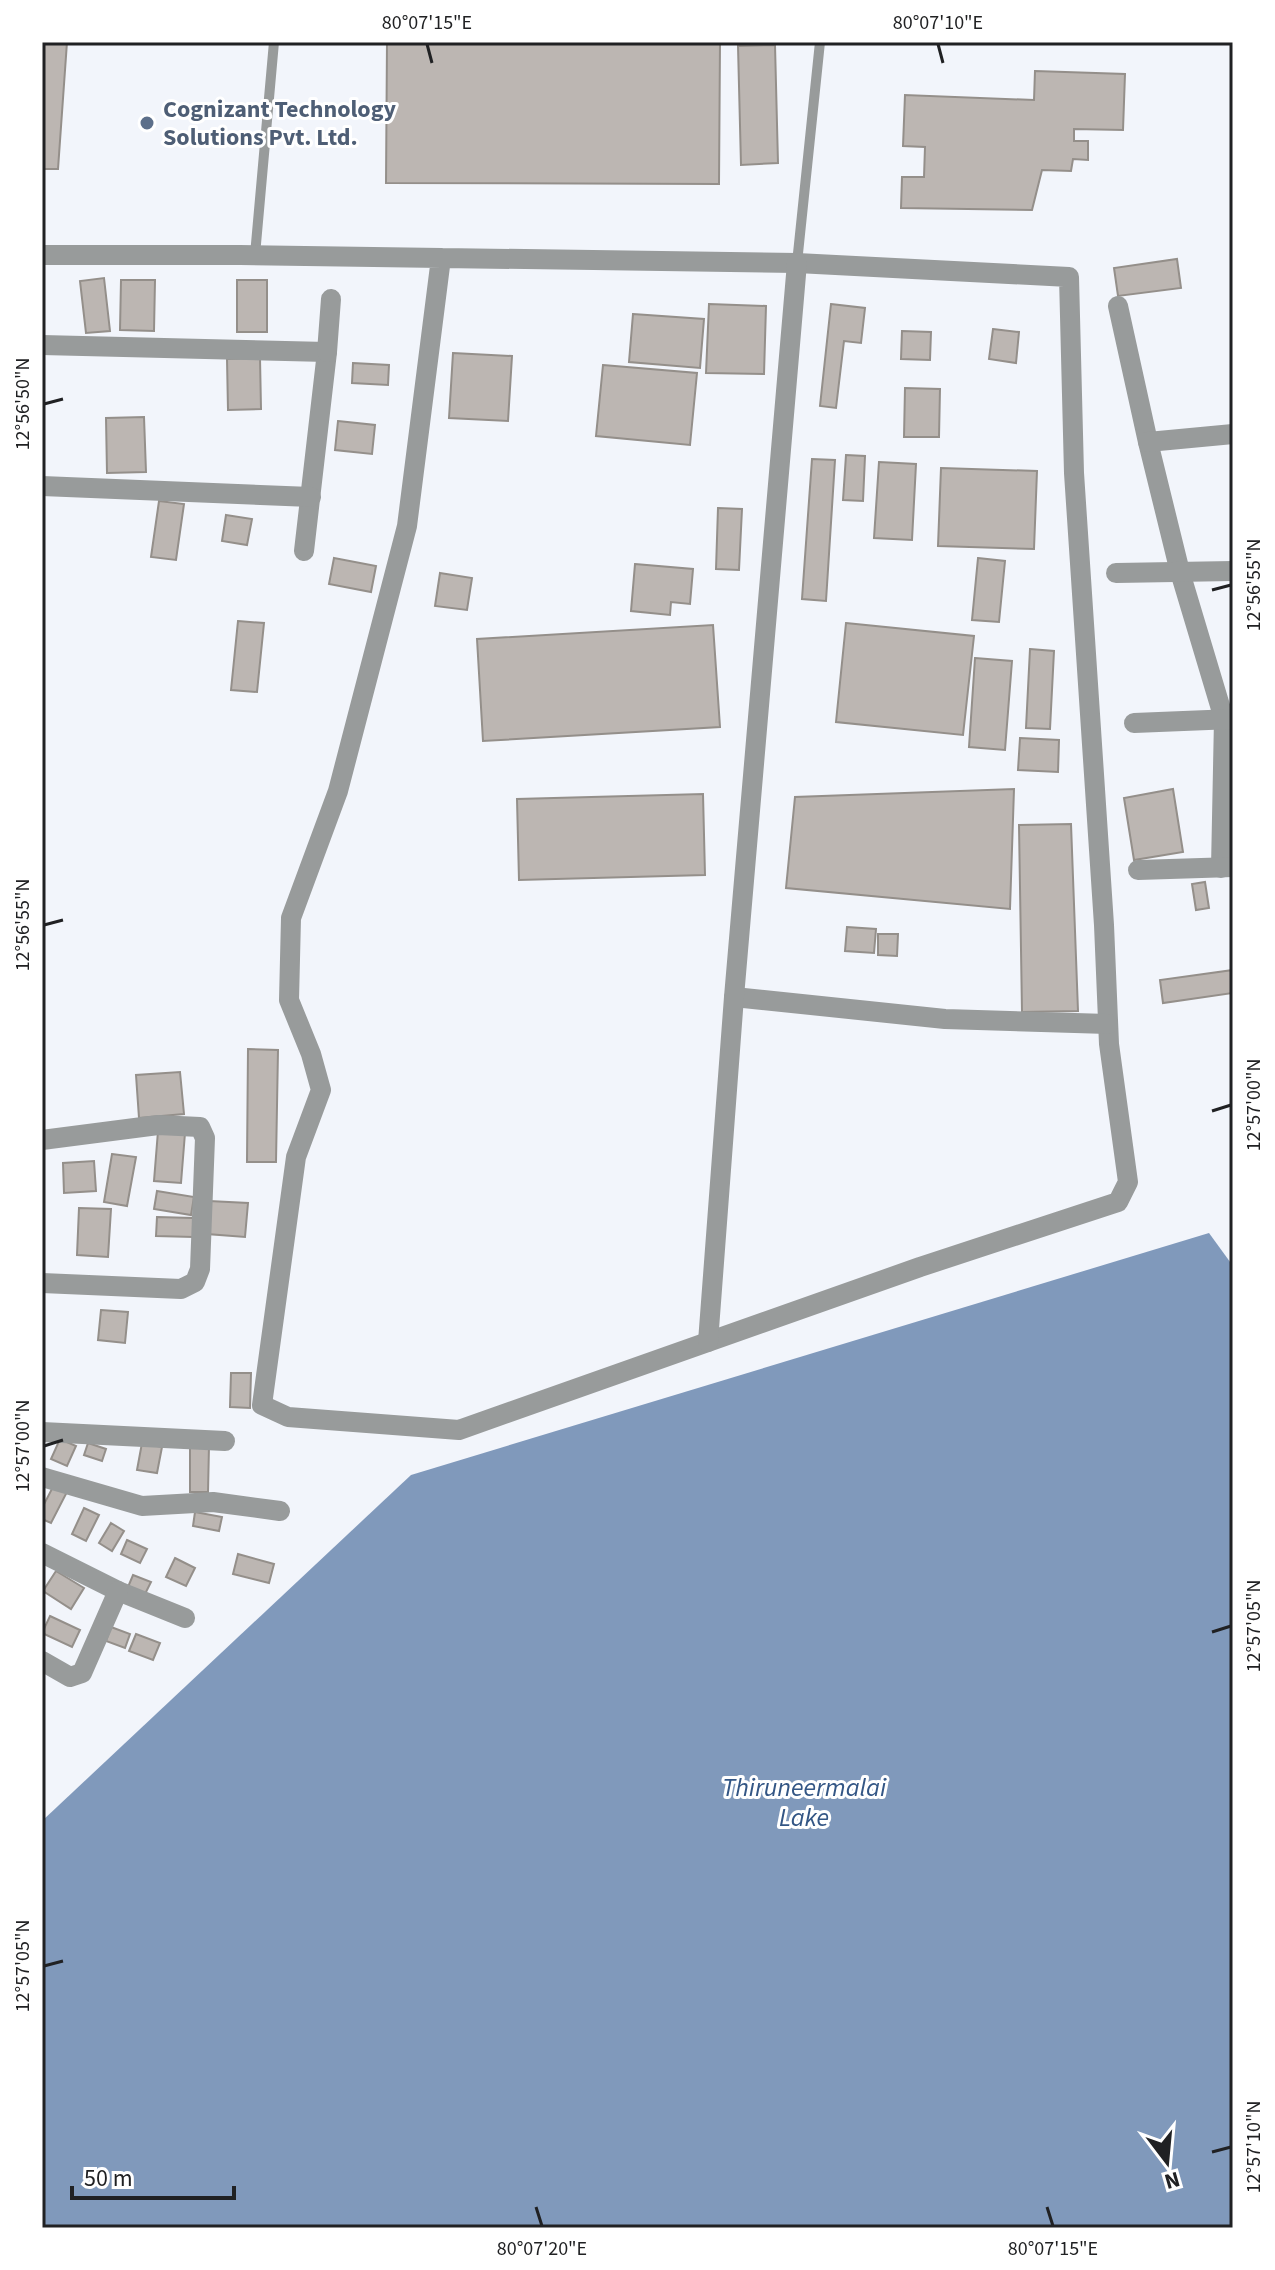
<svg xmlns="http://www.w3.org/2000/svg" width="1275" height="2270" font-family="'Source Sans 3',sans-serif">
<rect width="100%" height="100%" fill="#f2f5fb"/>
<path fill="#8099bb" d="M 1209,1233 L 1233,1266 L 1233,2228 L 42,2228 L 42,1821 L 411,1475 Z"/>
<g fill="#bcb6b2" stroke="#948f8a" stroke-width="2">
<path d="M 42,42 L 67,42 L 58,169 L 42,169 Z"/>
<path d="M 387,42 L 720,42 L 719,184 L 386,183 Z"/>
<path d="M 775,45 L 778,163 L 741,165 L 738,46 Z"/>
<path d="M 1035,71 L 1125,74 L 1123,130 L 1074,129 L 1074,141 L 1088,141 L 1088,160 L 1073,159 L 1071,171 L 1042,170 L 1032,210 L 901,208 L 902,177 L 924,177 L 925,147 L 903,146 L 905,95 L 1034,100 Z"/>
<path d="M 1177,259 L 1181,288 L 1118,296 L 1114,268 Z"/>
<path d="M 104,278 L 110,331 L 86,333 L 80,281 Z"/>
<path d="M 121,280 L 155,280 L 154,331 L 120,330 Z"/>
<rect x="237" y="280" width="30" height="52"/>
<path d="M 709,304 L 766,306 L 764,374 L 706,373 Z"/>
<path d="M 831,304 L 865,308 L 861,343 L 844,341 L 836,408 L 820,406 Z"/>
<path d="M 633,314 L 704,319 L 700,368 L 629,362 Z"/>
<path d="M 993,329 L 1019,332 L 1016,363 L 989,359 Z"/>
<path d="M 902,331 L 931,332 L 930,360 L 901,359 Z"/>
<path d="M 453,353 L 512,356 L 508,421 L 449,418 Z"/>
<path d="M 260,358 L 261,409 L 228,410 L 227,359 Z"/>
<path d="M 353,363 L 389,365 L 388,385 L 352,383 Z"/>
<path d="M 603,365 L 697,373 L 690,445 L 596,436 Z"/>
<path d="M 905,388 L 940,389 L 939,437 L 904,437 Z"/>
<path d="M 144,417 L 146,472 L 107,473 L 106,418 Z"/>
<path d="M 338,421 L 375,425 L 372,454 L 335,450 Z"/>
<path d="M 846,455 L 865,456 L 863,501 L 843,500 Z"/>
<path d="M 812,459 L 835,460 L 826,601 L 802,599 Z"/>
<path d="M 879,462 L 916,464 L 912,540 L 874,538 Z"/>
<path d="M 941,468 L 1037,471 L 1034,549 L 938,546 Z"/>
<path d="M 159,501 L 184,504 L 176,560 L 151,557 Z"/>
<path d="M 718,508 L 742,509 L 739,570 L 716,569 Z"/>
<path d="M 226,515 L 252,519 L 247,545 L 222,541 Z"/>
<path d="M 334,558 L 376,566 L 371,592 L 329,584 Z"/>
<path d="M 978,558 L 1005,561 L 999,622 L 972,620 Z"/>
<path d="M 635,564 L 693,569 L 690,604 L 671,602 L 670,615 L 631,611 Z"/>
<path d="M 440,573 L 472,578 L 467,610 L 435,606 Z"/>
<path d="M 238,621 L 264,623 L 257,692 L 231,690 Z"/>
<path d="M 846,623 L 974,636 L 963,735 L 836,722 Z"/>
<path d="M 713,625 L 720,727 L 483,741 L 477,639 Z"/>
<path d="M 1030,649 L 1054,651 L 1050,729 L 1026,728 Z"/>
<path d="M 975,658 L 1012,661 L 1005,750 L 969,747 Z"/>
<path d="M 1020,738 L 1059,740 L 1058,772 L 1018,770 Z"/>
<path d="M 1014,789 L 1010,909 L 786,888 L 795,797 Z"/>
<path d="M 1173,789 L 1183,852 L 1134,860 L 1124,798 Z"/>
<path d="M 703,794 L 705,875 L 519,880 L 517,799 Z"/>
<path d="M 1071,824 L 1078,1011 L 1022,1012 L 1019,825 Z"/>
<path d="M 1205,882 L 1209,908 L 1196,910 L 1192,884 Z"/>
<path d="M 847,927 L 876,929 L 874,953 L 845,951 Z"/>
<path d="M 878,934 L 898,934 L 897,956 L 878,955 Z"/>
<path d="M 1233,970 L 1233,993 L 1163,1003 L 1160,980 Z"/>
<path d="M 248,1049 L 278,1050 L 276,1162 L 247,1162 Z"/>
<path d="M 180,1072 L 184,1114 L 139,1118 L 136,1075 Z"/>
<path d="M 158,1131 L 185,1133 L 181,1183 L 154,1181 Z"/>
<path d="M 112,1154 L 136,1157 L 127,1206 L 104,1202 Z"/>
<path d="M 94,1161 L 96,1191 L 64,1193 L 63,1163 Z"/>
<path d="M 157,1191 L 194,1197 L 191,1215 L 154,1209 Z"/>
<path d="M 209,1201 L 248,1203 L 245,1237 L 207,1234 Z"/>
<path d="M 79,1208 L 111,1209 L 108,1257 L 77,1255 Z"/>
<path d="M 157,1217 L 193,1218 L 193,1237 L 156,1236 Z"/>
<path d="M 101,1310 L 128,1312 L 125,1343 L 98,1340 Z"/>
<path d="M 231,1373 L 251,1373 L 250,1408 L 230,1407 Z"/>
<path d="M 60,1439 L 76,1446 L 67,1466 L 51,1459 Z"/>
<path d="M 88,1443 L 106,1449 L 102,1461 L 84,1455 Z"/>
<path d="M 142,1443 L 162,1447 L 157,1473 L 137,1470 Z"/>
<path d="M 190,1446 L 209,1446 L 208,1492 L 190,1492 Z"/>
<path d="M 55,1483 L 68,1490 L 51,1523 L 42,1519 L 42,1508 Z"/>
<path d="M 84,1508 L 99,1515 L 86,1541 L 72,1534 Z"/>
<path d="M 195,1512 L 222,1517 L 219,1531 L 193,1526 Z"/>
<path d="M 111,1523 L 124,1531 L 112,1551 L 99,1543 Z"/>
<path d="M 127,1540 L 147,1549 L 140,1563 L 121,1554 Z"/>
<path d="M 238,1554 L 274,1564 L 269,1583 L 233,1574 Z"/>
<path d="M 175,1558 L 195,1568 L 186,1586 L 166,1577 Z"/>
<path d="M 56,1571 L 84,1588 L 71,1609 L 43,1591 Z"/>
<path d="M 133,1575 L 151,1582 L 145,1594 L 128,1587 Z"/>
<path d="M 50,1616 L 80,1630 L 72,1647 L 42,1633 Z"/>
<path d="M 111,1627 L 130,1634 L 125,1648 L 106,1641 Z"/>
<path d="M 136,1634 L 160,1643 L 153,1660 L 129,1651 Z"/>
</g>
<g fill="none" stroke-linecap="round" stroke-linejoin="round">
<g stroke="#989b9b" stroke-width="10">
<path d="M 255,255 L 274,42"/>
<path d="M 797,263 L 820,42"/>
</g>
<g stroke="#989b9b" stroke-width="20">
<path d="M 42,255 L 240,255 L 797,263 L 1069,277 L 1074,473 L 1104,925 L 1109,1044 L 1128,1182 L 1118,1202 L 920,1267 L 459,1430 L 288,1417 L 262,1405 L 296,1157 L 321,1090 L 311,1054 L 289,1000 L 291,918 L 338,791 L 407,526 L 441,258"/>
<path d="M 1118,306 L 1148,442 L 1180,572 L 1224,719 L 1221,868"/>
<path d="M 42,345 L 327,352 L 304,551"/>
<path d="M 327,352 L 331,299"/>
<path d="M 1148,442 L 1233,434"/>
<path d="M 42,486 L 311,497"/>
<path d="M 1116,573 L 1233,571"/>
<path d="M 1134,723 L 1233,719"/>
<path d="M 1138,870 L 1233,867"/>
<path d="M 734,997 L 945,1019 L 1108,1024"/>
<path d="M 42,1140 L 158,1125 L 200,1127 L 205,1138 L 200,1269 L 195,1282 L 181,1289 L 42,1283"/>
<path d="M 708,1342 L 734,997 L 797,263"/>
<path d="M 42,1432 L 225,1441"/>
<path d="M 42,1477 L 142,1506 L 213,1502 L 280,1511"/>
<path d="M 42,1553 L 118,1591 L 185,1618"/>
<path d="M 42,1661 L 70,1677 L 82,1673 L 118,1591"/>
</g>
</g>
<path fill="none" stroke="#202123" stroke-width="3" d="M 427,44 L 432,63M 938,44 L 943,63M 44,404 L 63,399M 1212,590 L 1231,585M 44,925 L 63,920M 1212,1111 L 1231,1105M 44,1446 L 63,1440M 1212,1632 L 1231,1626M 44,1966 L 63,1961M 1212,2152 L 1231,2147M 536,2207 L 542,2226M 1047,2207 L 1053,2226"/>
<circle fill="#5c6f8a" stroke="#fff" stroke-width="3" cx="147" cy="123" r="8"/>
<g text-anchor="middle" stroke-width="6" stroke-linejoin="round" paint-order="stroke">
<g font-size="24" font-weight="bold" fill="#4e5e75" stroke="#fff" text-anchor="start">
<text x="163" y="117">Cognizant Technology<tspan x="163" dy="28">Solutions Pvt. Ltd.</tspan></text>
</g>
<g font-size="26" font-style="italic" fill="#335685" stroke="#fff">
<text x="804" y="1796">Thiruneermalai<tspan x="804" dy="30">Lake</tspan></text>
</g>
</g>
<rect width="1275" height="2270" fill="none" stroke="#ffffff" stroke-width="88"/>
<g transform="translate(1167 2162) rotate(164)" stroke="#ffffff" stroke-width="6" paint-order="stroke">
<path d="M0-6L14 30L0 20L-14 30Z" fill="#202123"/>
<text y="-12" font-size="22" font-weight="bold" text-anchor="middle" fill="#202123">N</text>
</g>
<path d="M72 2186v12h162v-12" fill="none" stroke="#202123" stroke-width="4"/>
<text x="84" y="2186" font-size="24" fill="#202123" stroke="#ffffff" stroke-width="6" paint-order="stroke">50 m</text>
<rect x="44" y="44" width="1187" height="2182" fill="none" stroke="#202123" stroke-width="3"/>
<g font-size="20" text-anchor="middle" fill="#202123">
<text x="427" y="29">80°07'15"E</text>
<text x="938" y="29">80°07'10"E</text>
<text transform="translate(22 404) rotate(-90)" y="7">12°56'50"N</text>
<text transform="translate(1253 585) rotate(-90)" y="7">12°56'55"N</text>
<text transform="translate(22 925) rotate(-90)" y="7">12°56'55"N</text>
<text transform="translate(1253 1105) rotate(-90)" y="7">12°57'00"N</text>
<text transform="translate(22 1446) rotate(-90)" y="7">12°57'00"N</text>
<text transform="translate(1253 1626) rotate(-90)" y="7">12°57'05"N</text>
<text transform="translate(22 1966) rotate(-90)" y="7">12°57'05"N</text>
<text transform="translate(1253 2147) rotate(-90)" y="7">12°57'10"N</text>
<text x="542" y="2255">80°07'20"E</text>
<text x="1053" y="2255">80°07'15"E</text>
</g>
</svg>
